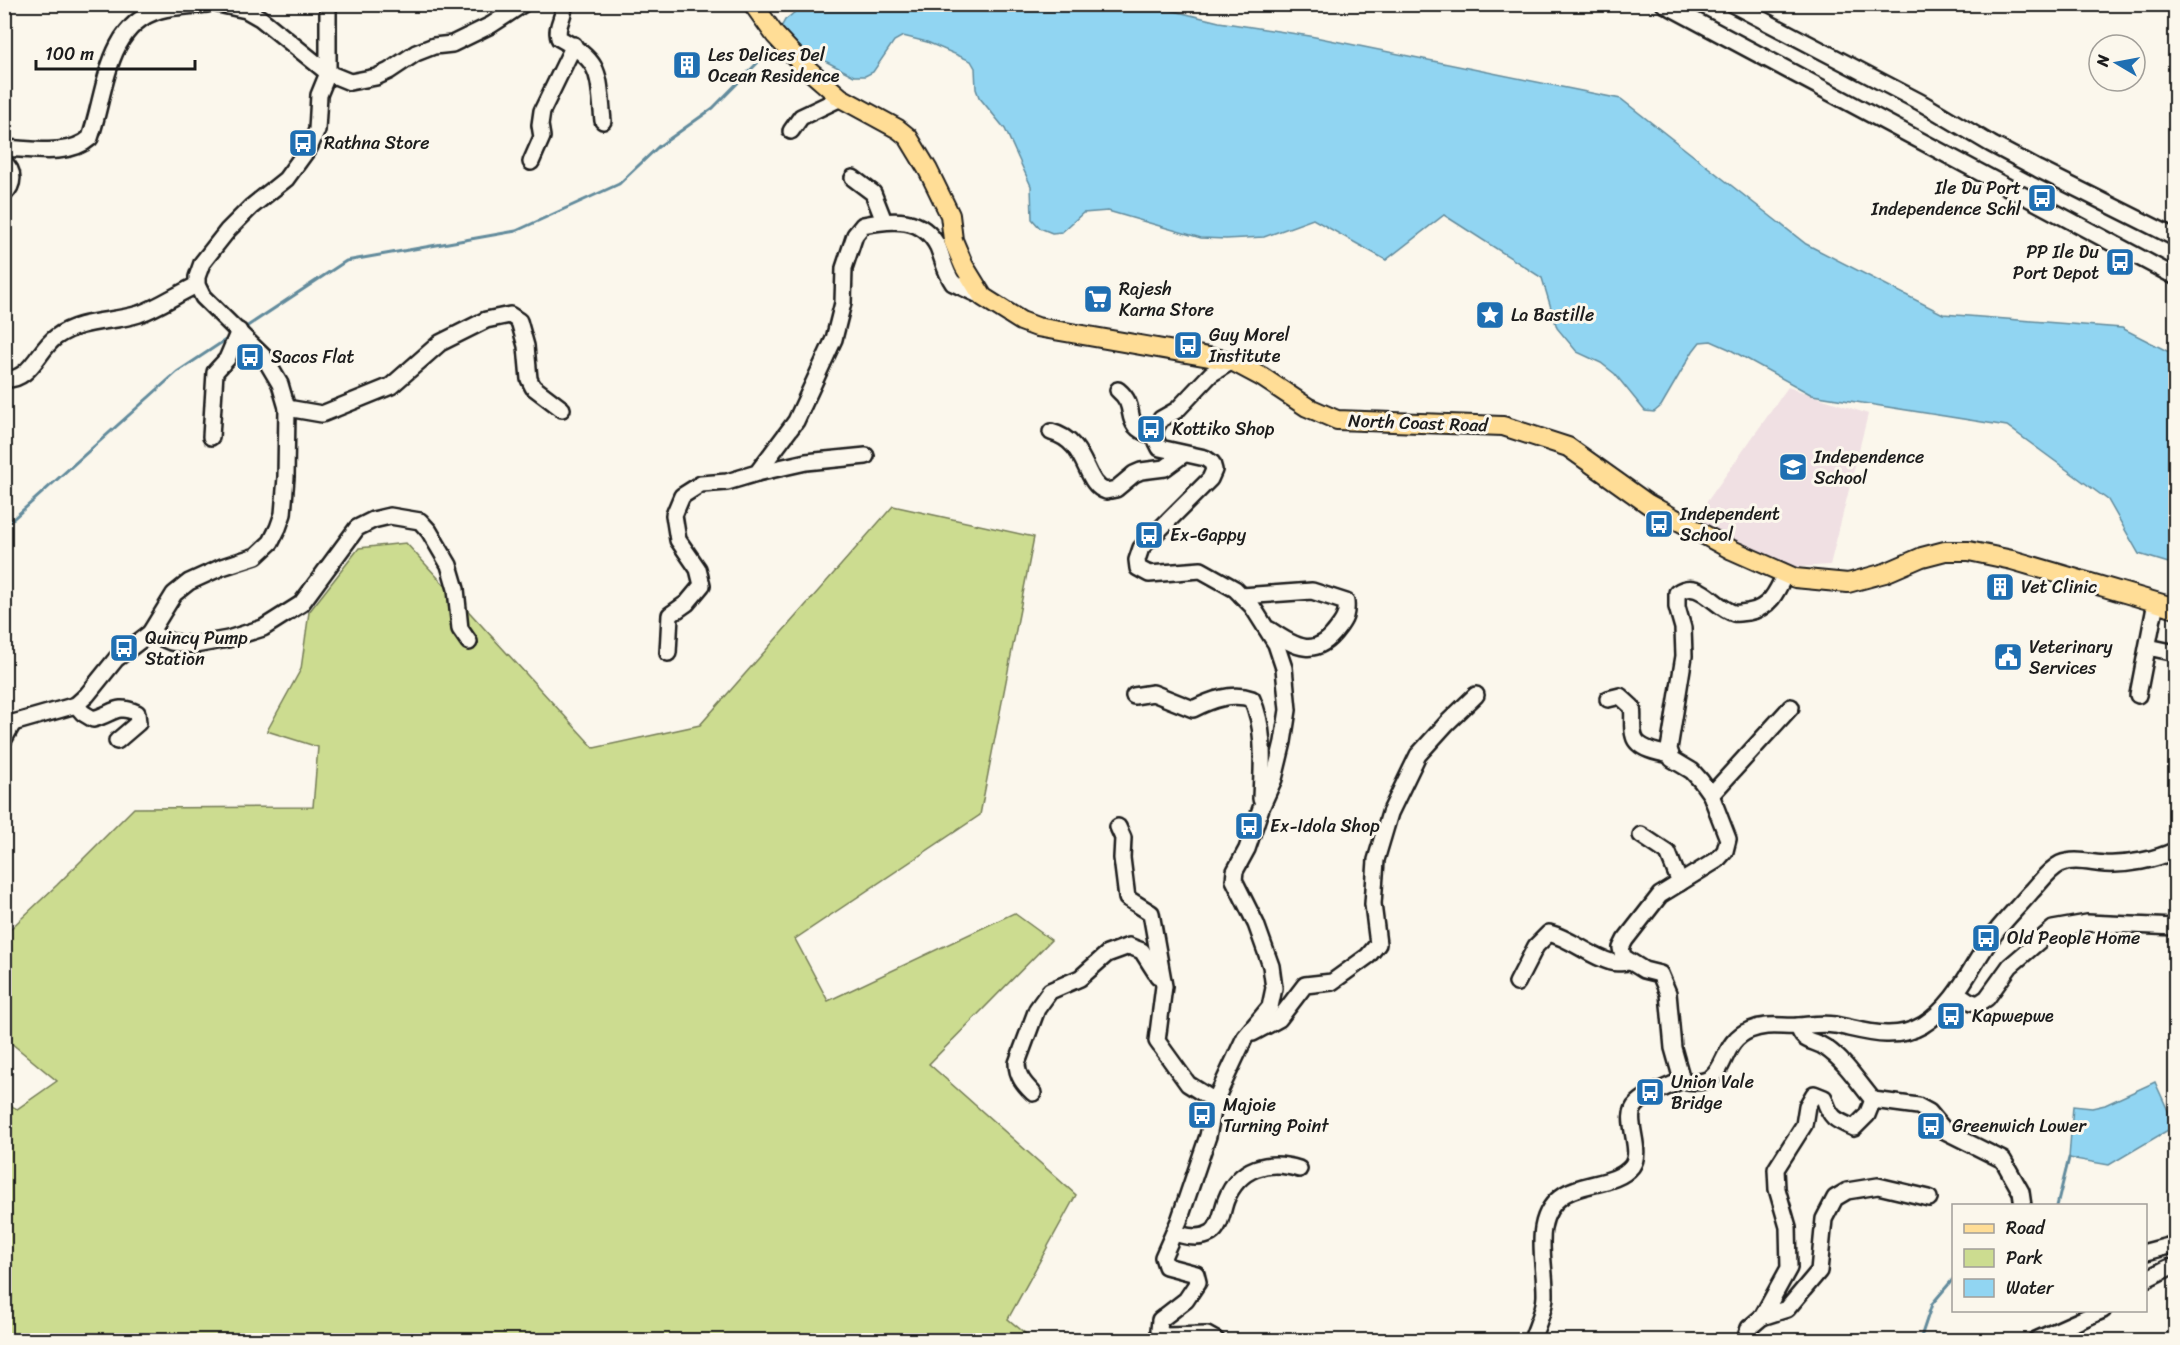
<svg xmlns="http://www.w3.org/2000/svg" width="2180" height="1345" font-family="Sriracha,sans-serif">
<rect width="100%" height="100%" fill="#fbf7ec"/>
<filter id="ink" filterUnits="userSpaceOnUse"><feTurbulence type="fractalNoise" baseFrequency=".0167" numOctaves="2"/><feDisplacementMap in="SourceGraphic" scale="12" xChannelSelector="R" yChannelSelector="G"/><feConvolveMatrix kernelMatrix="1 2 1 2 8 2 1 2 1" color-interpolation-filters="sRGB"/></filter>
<g filter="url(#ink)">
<path fill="#f0e0e3" d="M 1788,387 L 1868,414 L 1830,565 L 1784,568 L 1694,520 Z"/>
<path fill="#ccdc90" stroke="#747c56" stroke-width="1.5" d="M 893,506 L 1034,537 L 980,815 L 795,939 L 828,1001 L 1014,913 L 1051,940 L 929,1064 L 1076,1195 L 1008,1319 L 1033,1340 L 5,1340 L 4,1102 L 17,1109 L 57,1081 L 5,1038 L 5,934 L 57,885 L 134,808 L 313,807 L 318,747 L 267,731 L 301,669 L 309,612 L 359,548 L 406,543 L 594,748 L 700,725 Z"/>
<g fill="#91d5f2" stroke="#628b9c" stroke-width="1.5">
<path d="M 804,5 L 1162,5 L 1174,11 L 1219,22 L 1310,36 L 1621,99 L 1806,244 L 1943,314 L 2122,328 L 2175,355 L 2175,565 L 2139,554 L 2108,500 L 2007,426 L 1812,395 L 1729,349 L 1711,341 L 1700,342 L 1693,351 L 1661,406 L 1654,412 L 1645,411 L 1615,374 L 1601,363 L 1577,352 L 1557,328 L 1542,278 L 1444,215 L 1386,260 L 1313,219 L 1264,237 L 1226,239 L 1201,238 L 1108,211 L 1083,213 L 1062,232 L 1052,233 L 1040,228 L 1032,219 L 1031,186 L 1005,129 L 979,97 L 976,89 L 975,68 L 971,61 L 927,42 L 903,36 L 894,41 L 873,72 L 865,76 L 854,76 L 804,50 L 783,36 L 780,29 L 785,20 Z"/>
<path d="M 2155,1082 L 2175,1126 L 2109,1165 L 2069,1158 L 2073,1106 L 2092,1108 L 2105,1105 Z"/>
</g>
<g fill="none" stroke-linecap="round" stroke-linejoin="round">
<g stroke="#628b9c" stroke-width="3">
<path d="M 243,329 L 346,261 L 516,231 L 619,184 L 658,147 L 713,108 L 776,44"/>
<path d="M 4,527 L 177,372 L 230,337"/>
<path d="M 2057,1206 L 2069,1158"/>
<path d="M 1920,1340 L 1932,1304 L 1954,1278"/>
</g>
<g stroke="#1c1c1c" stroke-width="20">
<g id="minor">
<path d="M 218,4 L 246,10 L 260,18 L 328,73 L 350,82 L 376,77 L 389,71 L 416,53 L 434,46 L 452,44 L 491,25 L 523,4"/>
<path d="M 564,4 C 565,17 555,26 559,38 C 603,62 598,74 603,121"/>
<path d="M 1664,4 L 2176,277"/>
<path d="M 1732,4 L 1920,102 L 1991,144 L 2038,169 L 2176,238"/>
<path d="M 791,131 L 801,117 L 841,98"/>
<path d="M 4,148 C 31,149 69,157 90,138 C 106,93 106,25 160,10 C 175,6 192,6 207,4"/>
<path d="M 531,162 L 542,137 L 540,125 L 542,111 L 574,45"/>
<path d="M 4,163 C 15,171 14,185 4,194"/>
<path d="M 853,178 L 873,193 L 884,221"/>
<path d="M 4,379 C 30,382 38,350 56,337 C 81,319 111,323 139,314 C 159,307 177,294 197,285"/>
<path d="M 1118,390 C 1141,409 1118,425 1154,436"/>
<path d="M 287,408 L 322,414 L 391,386 L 440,343 L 486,320 L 510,315 L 519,321 L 526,346 L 529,379 L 533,387 L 562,409"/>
<path d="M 1051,432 C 1089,442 1083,484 1106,491 L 1116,489 L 1134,474 L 1141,471 L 1165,468 L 1184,454"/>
<path d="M 211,437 L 215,372 L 227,359 L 239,331"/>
<path d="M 757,473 L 806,462 L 866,456"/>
<path d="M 1242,596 L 1312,591 L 1346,602 C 1347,614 1345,619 1338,628 C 1316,659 1296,648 1270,630"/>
<path d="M 150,633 L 171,642 L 195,645 L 228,639 L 263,628 L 301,604 L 357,528 L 373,520 L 390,516 L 420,521 L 429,531 L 449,565 L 456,589 L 460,629 L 469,642"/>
<path d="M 2148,647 L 2176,653"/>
<path d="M 668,653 L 670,615 L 687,603 L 702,585 L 698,569 L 678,540 L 674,515 L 682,496 L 701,484 L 727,482 L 757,473 L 796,421 L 834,339 L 843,303 L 844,268 L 855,235 L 863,225 C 892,219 923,216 938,247 C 943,259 945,272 953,283 L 983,297"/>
<path d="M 2138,695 L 2156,602"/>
<path d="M 1134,696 L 1153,693 L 1193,709 C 1211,700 1232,692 1252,699 C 1266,730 1262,766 1261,799"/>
<path d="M 1608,699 L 1620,696 L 1632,707 C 1634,716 1631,727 1634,736 C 1637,749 1659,753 1671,755"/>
<path d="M 76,705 L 83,713 L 93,719 C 113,714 116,703 137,713 L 138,723 L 117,741"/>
<path d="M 4,722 L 13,723 L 76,705 L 87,695 L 116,659 L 150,633 L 174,594 L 189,582 L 222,567 L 256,556 L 271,542 L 278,528 L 283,514 L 286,477 L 287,408 L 280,384 L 264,357 L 203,297 L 197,285 L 197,277 L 202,263 L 228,230 L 251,207 L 286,179 L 310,146 L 317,130 L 319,95 L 328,73 L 328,4"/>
<path d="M 4,739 L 13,723"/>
<path d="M 1711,795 L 1791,707"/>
<path d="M 1118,827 L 1123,838 L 1122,858 L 1127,898 L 1151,913 L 1164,986 L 1157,1041 L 1188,1084 L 1215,1101"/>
<path d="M 1641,835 L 1668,853 L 1680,883"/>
<path d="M 1517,983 L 1536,946 L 1549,933 C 1572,939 1589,956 1611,962 C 1617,964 1624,962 1630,962"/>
<path d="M 1957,993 L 1969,1001 L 1978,1004 L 1987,998 L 2010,966 L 2053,929 L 2087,923 L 2176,927"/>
<path d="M 1798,1026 C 1803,1044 1813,1039 1826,1048 C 1845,1061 1858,1082 1873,1100 L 1918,1106 L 1929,1112 L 1945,1131 L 2003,1160 L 2021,1192 L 2023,1206"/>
<path d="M 1253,1033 L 1279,1019 L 1305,985 L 1332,982 L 1368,956 L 1378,944 L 1373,904 L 1376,860 L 1390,813 L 1418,755 L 1447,723 L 1476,695"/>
<path d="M 1682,1080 L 1673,1048 L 1668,993 L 1660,974 L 1644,970 L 1623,957 L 1621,948 L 1625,940 L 1660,895 L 1717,860 L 1725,851 L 1728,839 L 1711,795 L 1701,781 L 1692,771 L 1672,759 L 1669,749 L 1684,656 L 1683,628 L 1677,607 L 1677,593 C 1700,577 1714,608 1734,613 C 1738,614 1744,612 1748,612 C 1769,609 1777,592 1785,574"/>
<path d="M 1033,1093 C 1024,1084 1017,1076 1017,1063 L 1037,1009 L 1050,991 L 1080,978 L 1107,954 L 1129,946 L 1142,951 L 1158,976"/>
<path d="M 1873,1100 L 1867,1115 L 1854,1128 C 1835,1120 1830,1118 1824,1098 L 1814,1094 L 1807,1106 L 1804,1125 L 1776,1169 L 1777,1189 L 1788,1227 L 1789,1268 L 1762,1317 L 1787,1309 L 1819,1271 L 1824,1219 L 1835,1198 L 1847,1191 L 1878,1186 L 1929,1198"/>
<path d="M 1174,1233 C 1185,1236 1199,1240 1211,1233 C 1221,1227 1222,1210 1226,1200 C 1239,1167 1269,1159 1299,1169"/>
<path d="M 2146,1252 L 2176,1244"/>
<path d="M 2146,1279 L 2168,1268 L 2176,1267"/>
<path d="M 1216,1340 L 1207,1335 L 1164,1336 L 1159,1330 L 1160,1320 L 1186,1300 L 1198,1282 L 1196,1274 L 1166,1266 L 1163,1257 L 1179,1221 L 1208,1136 L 1215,1101 L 1245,1037 L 1270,1007 L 1274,988 L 1271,966 L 1256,924 L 1234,880 L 1235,871 L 1247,849 L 1261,808 L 1274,779 L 1283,742 L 1288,710 L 1284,668 L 1276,644 L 1252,606 L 1235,589 L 1201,570 L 1149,574 L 1138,568 L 1137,560 L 1141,548 L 1210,479 L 1214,470 L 1212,463 L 1205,458 L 1160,448 L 1154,436 L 1156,427 L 1161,419 L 1177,410 L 1211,374 L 1232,361"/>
<path d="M 1532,1340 C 1536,1327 1545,1310 1545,1296 C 1546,1261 1529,1217 1565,1194 C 1585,1182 1617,1185 1632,1166 C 1644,1149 1622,1117 1637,1104 C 1646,1094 1669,1087 1682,1080 C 1732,1092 1714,1044 1750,1030 C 1767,1023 1781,1027 1799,1026 C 1811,1025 1822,1023 1835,1025 C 1865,1031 1894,1042 1923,1025 C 1958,1003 1971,965 1995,933 C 2006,919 2019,906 2031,892 C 2040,883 2048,870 2060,864 C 2074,858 2090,863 2105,864 C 2128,865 2155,860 2176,850"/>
<path d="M 1745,1340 L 1749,1328 L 1762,1317"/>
<path d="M 2036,1340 L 2103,1310"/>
</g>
</g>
<g stroke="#1c1c1c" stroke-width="22">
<path id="major" d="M 753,4 L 775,35 L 803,65 L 841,98 L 898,129 L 908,137 L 928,170 L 950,215 L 953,240 L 964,266 L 983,297 L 1021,321 L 1037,327 L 1232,361 L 1262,377 L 1307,407 L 1337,420 L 1503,426 L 1568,447 L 1648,504 L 1732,550 L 1795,578 L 1848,583 L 1885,573 L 1922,557 L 1945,551 L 1969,551 L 2012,560 L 2176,608"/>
</g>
<use href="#minor" stroke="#fbf7ec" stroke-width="15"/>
<use href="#major" stroke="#ffdd96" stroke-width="18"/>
</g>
</g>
<defs>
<g id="building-square" transform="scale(1.5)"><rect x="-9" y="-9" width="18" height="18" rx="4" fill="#1f6fb2" stroke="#fbf7ec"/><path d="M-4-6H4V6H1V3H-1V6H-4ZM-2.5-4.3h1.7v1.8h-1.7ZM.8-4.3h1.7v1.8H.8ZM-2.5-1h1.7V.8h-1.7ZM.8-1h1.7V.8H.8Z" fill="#fff"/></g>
<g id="bus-square" transform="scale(1.5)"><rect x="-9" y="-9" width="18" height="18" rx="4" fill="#1f6fb2" stroke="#fbf7ec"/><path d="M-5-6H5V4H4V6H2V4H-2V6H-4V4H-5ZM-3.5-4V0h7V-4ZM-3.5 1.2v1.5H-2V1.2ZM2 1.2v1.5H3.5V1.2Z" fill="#fff"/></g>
<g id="supermarket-square" transform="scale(1.5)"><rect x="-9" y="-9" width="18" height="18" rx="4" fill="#1f6fb2" stroke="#fbf7ec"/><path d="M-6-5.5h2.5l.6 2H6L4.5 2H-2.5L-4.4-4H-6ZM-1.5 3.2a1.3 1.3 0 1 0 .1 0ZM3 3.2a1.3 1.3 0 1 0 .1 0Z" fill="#fff"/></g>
<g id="sight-square" transform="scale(1.5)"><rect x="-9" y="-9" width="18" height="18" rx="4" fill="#1f6fb2" stroke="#fbf7ec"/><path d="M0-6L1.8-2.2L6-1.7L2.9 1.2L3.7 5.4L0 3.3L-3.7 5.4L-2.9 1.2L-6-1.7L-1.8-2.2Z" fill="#fff"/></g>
<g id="school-square" transform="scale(1.5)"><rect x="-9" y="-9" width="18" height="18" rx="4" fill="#1f6fb2" stroke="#fbf7ec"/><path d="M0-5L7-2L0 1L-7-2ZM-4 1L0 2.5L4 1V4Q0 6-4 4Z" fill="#fff"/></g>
<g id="civic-square" transform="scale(1.5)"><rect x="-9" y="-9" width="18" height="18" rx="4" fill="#1f6fb2" stroke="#fbf7ec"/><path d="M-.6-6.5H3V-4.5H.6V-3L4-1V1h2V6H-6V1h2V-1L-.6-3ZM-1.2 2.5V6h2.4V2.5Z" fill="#fff"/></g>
</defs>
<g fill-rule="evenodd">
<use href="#building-square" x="687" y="65"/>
<use href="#bus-square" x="303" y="143"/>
<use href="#bus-square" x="2042" y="198"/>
<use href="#bus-square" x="2120" y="262"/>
<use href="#supermarket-square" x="1098" y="299"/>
<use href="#sight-square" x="1490" y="315"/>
<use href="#bus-square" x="1188" y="345"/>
<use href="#bus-square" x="250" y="357"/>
<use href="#bus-square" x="1151" y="429"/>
<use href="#school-square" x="1793" y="467"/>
<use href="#bus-square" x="1659" y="524"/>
<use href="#bus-square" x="1149" y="535"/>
<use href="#building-square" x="2000" y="587"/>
<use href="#bus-square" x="124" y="648"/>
<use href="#civic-square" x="2008" y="657"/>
<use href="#bus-square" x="1249" y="826"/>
<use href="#bus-square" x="1986" y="938"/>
<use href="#bus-square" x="1951" y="1016"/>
<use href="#bus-square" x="1650" y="1092"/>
<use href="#bus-square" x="1202" y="1115"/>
<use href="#bus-square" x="1931" y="1126"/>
</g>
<g text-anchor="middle" stroke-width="6" stroke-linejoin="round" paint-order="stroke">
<g font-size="18" fill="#1c1c1c" stroke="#fbf7ec" text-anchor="start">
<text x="708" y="61">Les Delices Del<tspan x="708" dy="21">Ocean Residence</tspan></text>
<text x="324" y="149">Rathna Store</text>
<text x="2021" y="194" text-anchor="end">Ile Du Port<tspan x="2021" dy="21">Independence Schl</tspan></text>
<text x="2099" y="258" text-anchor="end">PP Ile Du<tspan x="2099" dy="21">Port Depot</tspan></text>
<text x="1119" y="295">Rajesh<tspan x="1119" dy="21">Karna Store</tspan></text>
<text x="1511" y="321">La Bastille</text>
<text x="1209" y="341">Guy Morel<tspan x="1209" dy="21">Institute</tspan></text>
<text x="271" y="363">Sacos Flat</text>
<text x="1172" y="435">Kottiko Shop</text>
<text x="1814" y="463">Independence<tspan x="1814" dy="21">School</tspan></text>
<text x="1680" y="520">Independent<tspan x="1680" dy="21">School</tspan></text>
<text x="1170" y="541">Ex-Gappy</text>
<text x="2021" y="593">Vet Clinic</text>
<text x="145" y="644">Quincy Pump<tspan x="145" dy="21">Station</tspan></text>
<text x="2029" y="653">Veterinary<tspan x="2029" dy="21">Services</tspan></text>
<text x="1270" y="832">Ex-Idola Shop</text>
<text x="2007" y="944">Old People Home</text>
<text x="1972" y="1022">Kapwepwe</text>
<text x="1671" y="1088">Union Vale<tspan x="1671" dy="21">Bridge</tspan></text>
<text x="1223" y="1111">Majoie<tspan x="1223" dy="21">Turning Point</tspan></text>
<text x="1952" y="1132">Greenwich Lower</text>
</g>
<g font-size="18" fill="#1c1c1c" stroke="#fbf7ec">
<text transform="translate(1418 423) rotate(2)" y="6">North Coast Road</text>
</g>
</g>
<rect width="2180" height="1345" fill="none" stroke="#fbf7ec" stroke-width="24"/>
<rect x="12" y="12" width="2156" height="1321" fill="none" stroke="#1c1c1c" stroke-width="2" filter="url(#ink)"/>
<rect x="1952" y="1204" width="195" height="108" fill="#fbf7ec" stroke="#a29f99" stroke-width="1.5"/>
<rect x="1964" y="1224" width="30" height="9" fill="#ffdd96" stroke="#a29f99" stroke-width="1.5"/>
<text x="2006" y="1234" font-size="18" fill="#1c1c1c">Road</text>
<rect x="1964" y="1249" width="30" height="18" fill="#ccdc90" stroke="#a29f99" stroke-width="1.5"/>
<text x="2006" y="1264" font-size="18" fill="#1c1c1c">Park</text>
<rect x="1964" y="1279" width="30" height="18" fill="#91d5f2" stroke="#a29f99" stroke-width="1.5"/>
<text x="2006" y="1294" font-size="18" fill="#1c1c1c">Water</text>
<g transform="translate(2117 63) rotate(280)"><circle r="28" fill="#fbf7ec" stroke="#a29f99" stroke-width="1.5"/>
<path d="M0-4.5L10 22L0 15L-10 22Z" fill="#1f6fb2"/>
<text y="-9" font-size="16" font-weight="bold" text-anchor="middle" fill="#1c1c1c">N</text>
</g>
<path d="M36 60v9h159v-9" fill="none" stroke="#1c1c1c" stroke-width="3"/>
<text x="45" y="60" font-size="18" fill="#1c1c1c" stroke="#fbf7ec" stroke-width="4.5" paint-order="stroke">100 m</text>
</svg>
